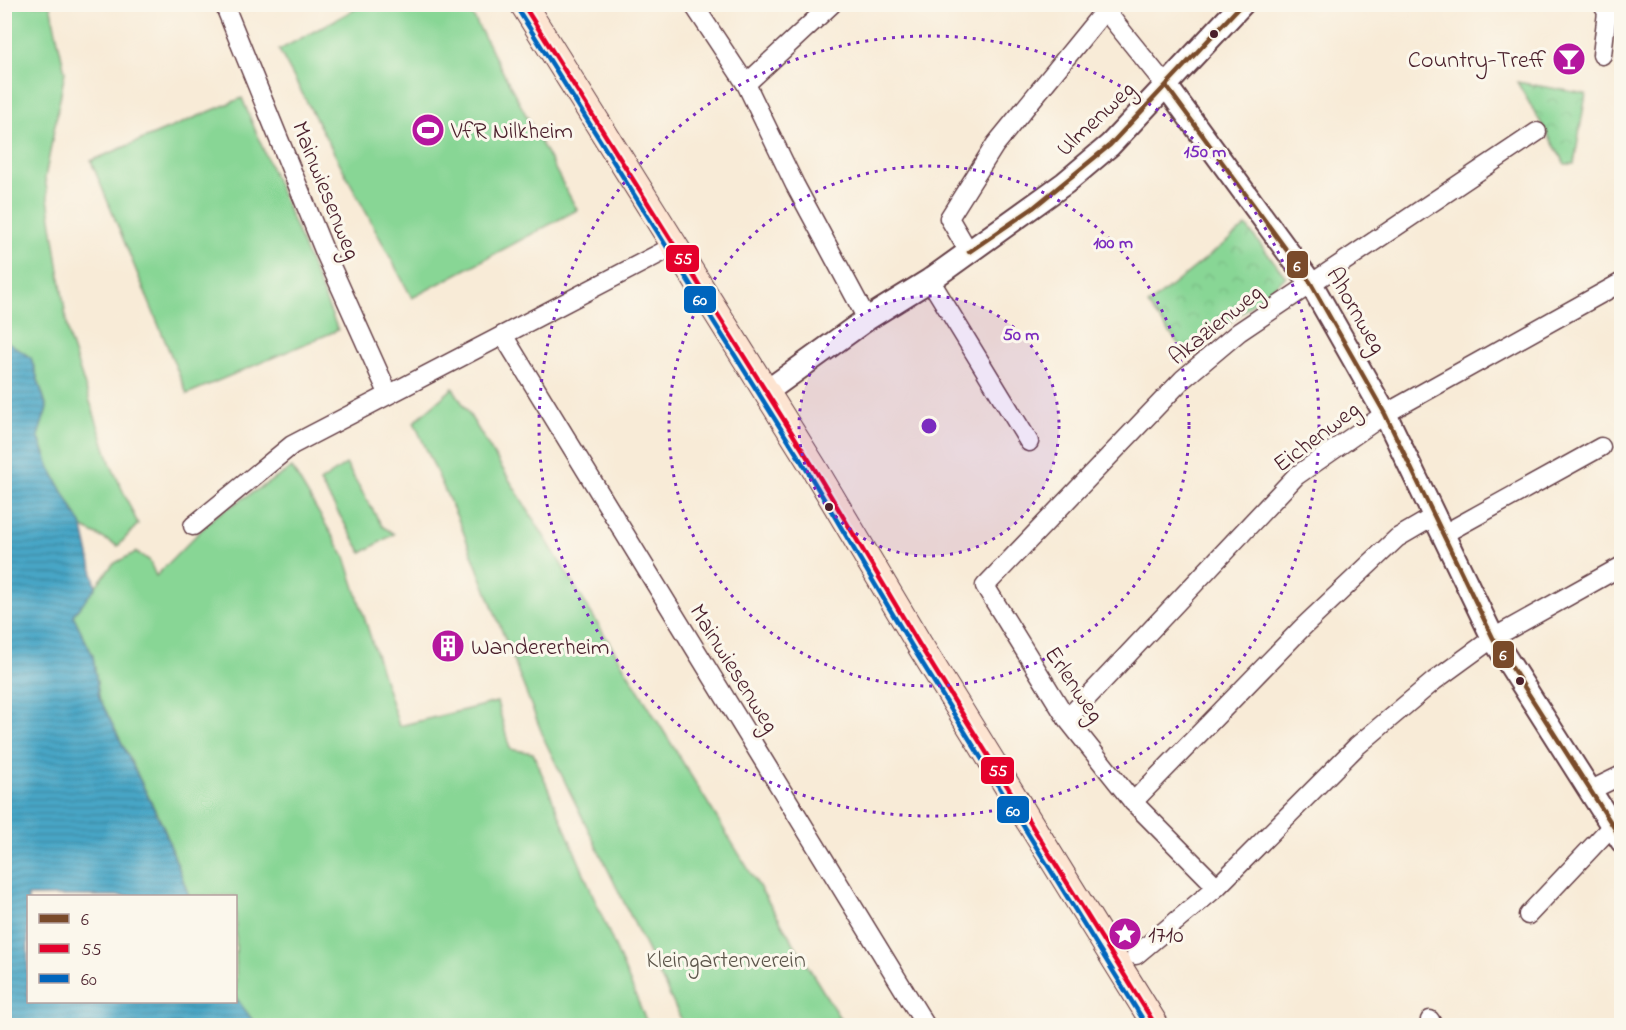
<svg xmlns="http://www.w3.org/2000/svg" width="1626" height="1030" font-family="'Indie Flower',sans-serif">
<defs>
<pattern id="park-crowns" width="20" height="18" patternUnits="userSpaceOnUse" patternTransform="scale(1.5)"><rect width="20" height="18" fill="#88d695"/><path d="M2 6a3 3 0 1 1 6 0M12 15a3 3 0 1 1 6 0" fill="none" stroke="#77b781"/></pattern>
<pattern id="water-rules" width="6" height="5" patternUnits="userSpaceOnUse" patternTransform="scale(1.5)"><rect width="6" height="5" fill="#47a6c6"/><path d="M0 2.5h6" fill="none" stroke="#3d87a1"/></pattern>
</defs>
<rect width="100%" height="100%" fill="#fbf7ec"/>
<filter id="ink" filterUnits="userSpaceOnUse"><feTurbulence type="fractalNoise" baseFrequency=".0167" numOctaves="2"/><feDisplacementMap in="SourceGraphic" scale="12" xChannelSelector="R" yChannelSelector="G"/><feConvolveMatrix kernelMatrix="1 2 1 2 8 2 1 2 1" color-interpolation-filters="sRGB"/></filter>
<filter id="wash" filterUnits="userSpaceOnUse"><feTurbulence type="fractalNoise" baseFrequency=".008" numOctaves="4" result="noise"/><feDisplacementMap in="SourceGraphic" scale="24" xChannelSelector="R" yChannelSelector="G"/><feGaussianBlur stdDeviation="1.35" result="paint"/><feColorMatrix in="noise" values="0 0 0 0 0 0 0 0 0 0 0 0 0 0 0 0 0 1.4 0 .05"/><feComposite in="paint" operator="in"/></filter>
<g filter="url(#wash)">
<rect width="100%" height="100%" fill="#f8ebd7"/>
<g fill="#88d695" stroke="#697a60" stroke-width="1.5">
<path d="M 4,5 L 50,5 L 65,72 L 45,178 L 69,338 L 111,465 L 138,524 L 118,546 L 83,528 L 50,468 L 38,435 L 47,407 L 31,358 L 5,340 Z"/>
<path d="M 363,5 L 467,5 L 577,210 L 412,298 L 279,50 Z"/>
<path d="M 242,98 L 338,330 L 187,394 L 91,161 Z"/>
<path d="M 453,388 L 844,1025 L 684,1025 L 545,741 L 461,526 L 414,422 Z"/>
<path d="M 346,464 L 382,526 L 394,534 L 362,553 L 320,482 Z"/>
<path d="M 292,468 L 345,557 L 399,726 L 497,702 L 510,749 L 533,753 L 648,1025 L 256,1025 L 236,998 L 236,896 L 189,896 L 164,828 L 99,697 L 93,656 L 73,615 L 113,564 L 136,552 L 149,560 L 156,576 L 215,516 Z"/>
</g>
<g fill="url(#park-crowns)" stroke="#697a60" stroke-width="1.5">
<path d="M 1517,82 L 1586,94 L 1574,164 L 1565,164 Z"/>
<path d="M 1246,226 L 1286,277 L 1188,356 L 1148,305 Z"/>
</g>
<path fill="url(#water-rules)" stroke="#486278" stroke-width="1.5" d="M 5,340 L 31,358 L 47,408 L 38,436 L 50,468 L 83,528 L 96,587 L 73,615 L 93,656 L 99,697 L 164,829 L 189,896 L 28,896 L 28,1002 L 236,1002 L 236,998 L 256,1025 L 5,1025 Z"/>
</g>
<g filter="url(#ink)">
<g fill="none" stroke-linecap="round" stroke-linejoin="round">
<g stroke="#643e45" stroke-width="21">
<g id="minor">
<path d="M 224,4 L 326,255 L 388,393"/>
<path d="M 693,4 L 746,84 L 795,185 L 867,319"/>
<path d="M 1100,4 L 1167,87"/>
<path d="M 1602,55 L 1607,12 L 1602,4"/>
<path d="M 746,84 L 832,4"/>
<path d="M 969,252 L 949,218 L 995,145 L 1105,10"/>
<path d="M 930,280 L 1029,442"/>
<path d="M 503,335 L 926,1026"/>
<path d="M 193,526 L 292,445 L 674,246"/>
<path d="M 1442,535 L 1601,447"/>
<path d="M 1067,719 L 1296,476 L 1385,414 L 1622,282"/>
<path d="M 1589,791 L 1622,775"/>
<path d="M 1133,802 L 1303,627 L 1397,538 L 1433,517"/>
<path d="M 1217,887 L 1133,802 L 1067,719 L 985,586 L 1183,379 L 1239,332 L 1537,132"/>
<path d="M 1528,915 L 1612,826"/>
<path d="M 1136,955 L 1217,887 L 1357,746 L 1434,681 L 1493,638 L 1622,566"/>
<path d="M 1430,1020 L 1433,1026"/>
</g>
</g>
<g stroke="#643e45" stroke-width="26">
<g id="tertiary">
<path d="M 1167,87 L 1310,282 L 1385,414 L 1493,638 L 1622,841"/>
<path d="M 766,392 L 867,319 L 930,280 L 1065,183 L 1110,145 L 1242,4"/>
</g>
</g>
<g stroke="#643e45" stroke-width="28">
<path id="secondary" d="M 523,4 L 814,468 L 919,644 L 1156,1026"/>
</g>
<use href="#minor" stroke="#fff" stroke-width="18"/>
<use href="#tertiary" stroke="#fff" stroke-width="22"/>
<use href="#secondary" stroke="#fde4d1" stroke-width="26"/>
<g stroke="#fbf7ec" stroke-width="9">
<g id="bus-1">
<path d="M 1167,87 L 1310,282 L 1385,414 L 1493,638 L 1622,840"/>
<path d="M 969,252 L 1033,208 L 1110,145 L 1242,4"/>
</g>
</g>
<g stroke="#fbf7ec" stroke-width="9">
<path id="bus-2" d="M 523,4 L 814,468 L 919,644 L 1156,1026"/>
</g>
<g stroke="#fbf7ec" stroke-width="9">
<path id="bus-3" d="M 517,8 L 808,472 L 913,648 L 1147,1026"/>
</g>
<use href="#bus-1" stroke="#7a4b2a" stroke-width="4.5"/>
<use href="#bus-2" stroke="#e4002b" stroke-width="4.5"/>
<use href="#bus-3" stroke="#0065bd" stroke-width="4.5"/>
</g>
</g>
<circle cx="929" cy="426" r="130" fill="#7b2cbf" fill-opacity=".12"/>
<g fill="none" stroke="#7b2cbf" stroke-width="3" stroke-dasharray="3 6">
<circle cx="929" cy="426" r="130"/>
<circle cx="929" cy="426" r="260"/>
<circle cx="929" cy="426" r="390"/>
</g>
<defs>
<g id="bar-disc" transform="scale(1.725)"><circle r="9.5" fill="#b5179e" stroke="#fbf7ec"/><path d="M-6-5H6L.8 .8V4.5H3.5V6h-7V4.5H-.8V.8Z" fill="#fff"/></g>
<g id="stadium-disc" transform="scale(1.725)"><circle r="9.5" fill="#b5179e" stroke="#fbf7ec"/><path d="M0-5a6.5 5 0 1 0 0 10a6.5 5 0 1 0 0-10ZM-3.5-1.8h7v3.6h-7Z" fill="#fff"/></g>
<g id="building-disc" transform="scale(1.725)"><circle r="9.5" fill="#b5179e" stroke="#fbf7ec"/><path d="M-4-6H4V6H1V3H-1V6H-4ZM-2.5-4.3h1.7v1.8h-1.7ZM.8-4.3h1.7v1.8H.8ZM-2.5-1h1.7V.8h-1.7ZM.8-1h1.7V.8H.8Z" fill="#fff"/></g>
<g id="sight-disc" transform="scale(1.725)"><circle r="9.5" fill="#b5179e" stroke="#fbf7ec"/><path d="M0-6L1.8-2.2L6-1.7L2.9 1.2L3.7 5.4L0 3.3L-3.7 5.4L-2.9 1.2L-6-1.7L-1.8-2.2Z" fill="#fff"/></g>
</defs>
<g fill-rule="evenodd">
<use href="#bar-disc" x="1569" y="59"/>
<use href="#stadium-disc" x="428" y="130"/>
<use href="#building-disc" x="448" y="646"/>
<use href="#sight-disc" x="1125" y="934"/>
</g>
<g fill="#4a1f2b" stroke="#fbf7ec" stroke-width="2">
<circle cx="1214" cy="34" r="5"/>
<circle cx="829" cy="507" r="5"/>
<circle cx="1520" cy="681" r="5"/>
</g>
<g text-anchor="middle" stroke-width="6" stroke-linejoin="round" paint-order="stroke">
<g font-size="24" fill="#4a1f2b" stroke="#fbf7ec" text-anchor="start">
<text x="1546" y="67" text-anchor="end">Country-Treff</text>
<text x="451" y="138">VfR Nilkheim</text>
<text x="471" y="654">Wandererheim</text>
<text x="1148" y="942">1710</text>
</g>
<g font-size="24" fill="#4a1f2b" stroke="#fbf7ec">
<text transform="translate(1095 118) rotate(-43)" y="8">Ulmenweg</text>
<text transform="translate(327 190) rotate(68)" y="8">Mainwiesenweg</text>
<text transform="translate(1357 310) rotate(60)" y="8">Ahornweg</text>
<text transform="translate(1215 324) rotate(-39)" y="8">Akazienweg</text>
<text transform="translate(1316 436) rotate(-37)" y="8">Eichenweg</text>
<text transform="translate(735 668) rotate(58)" y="8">Mainwiesenweg</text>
<text transform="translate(1075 684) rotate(56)" y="8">Erlenweg</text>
</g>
<g font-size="24" fill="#5d564b" stroke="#fbf7ec">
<text x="726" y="967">Kleingartenverein</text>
</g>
</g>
<circle cx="929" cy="426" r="9" fill="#7b2cbf" stroke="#fbf7ec" stroke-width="3"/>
<g font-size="18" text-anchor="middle" font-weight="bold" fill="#7b2cbf" stroke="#fbf7ec" stroke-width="6" stroke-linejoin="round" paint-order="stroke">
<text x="1205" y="157">150 m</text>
<text x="1113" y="248">100 m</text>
<text x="1021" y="340">50 m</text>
</g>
<g stroke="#fbf7ec" stroke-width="2">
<rect x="665" y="244" width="35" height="29" rx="6" fill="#e4002b"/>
<rect x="1286" y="250" width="23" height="29" rx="6" fill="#7a4b2a"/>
<rect x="683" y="285" width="34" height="29" rx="6" fill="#0065bd"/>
<rect x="1492" y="640" width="23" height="29" rx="6" fill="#7a4b2a"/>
<rect x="980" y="756" width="35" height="29" rx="6" fill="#e4002b"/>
<rect x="996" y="795" width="34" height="29" rx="6" fill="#0065bd"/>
</g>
<g font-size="16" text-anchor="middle" font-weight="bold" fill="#fff">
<text x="683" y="264">55</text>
<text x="1297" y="271">6</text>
<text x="700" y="305">60</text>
<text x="1503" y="660">6</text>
<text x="998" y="776">55</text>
<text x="1013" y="816">60</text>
</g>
<rect width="1626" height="1030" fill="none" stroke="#fbf7ec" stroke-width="24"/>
<rect x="27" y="895" width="210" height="108" fill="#fbf7ec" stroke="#b4a19f" stroke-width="1.5"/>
<rect x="39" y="914" width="30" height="9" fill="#7a4b2a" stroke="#b4a19f" stroke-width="1.5"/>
<text x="81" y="925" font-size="18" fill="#4a1f2b">6</text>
<rect x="39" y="944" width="30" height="9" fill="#e4002b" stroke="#b4a19f" stroke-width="1.5"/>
<text x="81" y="955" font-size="18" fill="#4a1f2b">55</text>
<rect x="39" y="974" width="30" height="9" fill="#0065bd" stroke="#b4a19f" stroke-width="1.5"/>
<text x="81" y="985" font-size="18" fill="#4a1f2b">60</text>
</svg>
